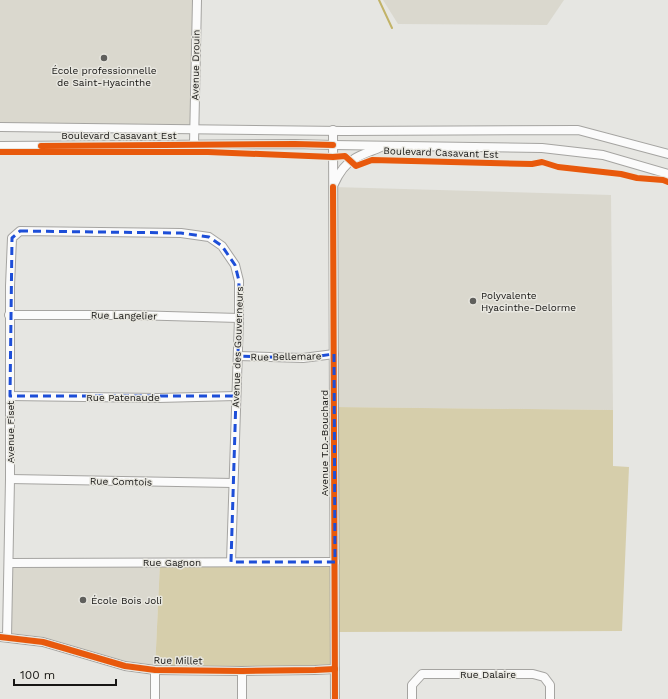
<svg xmlns="http://www.w3.org/2000/svg" width="668" height="699" font-family="'Work Sans',sans-serif">
<rect width="100%" height="100%" fill="#e6e6e2"/>
<g fill="#dad8ce">
<path d="M 0,0 L 193,0 L 190,126 L 0,124 Z"/>
<path d="M 383,0 L 564,0 L 547,25 L 398,24 Z"/>
<path d="M 333,187 L 611,195 L 613,410 L 334,407 Z"/>
<path d="M 160,562 L 155,670 L 7,637 L 9,563 Z"/>
</g>
<path fill="#d6ceab" d="M 334,407 L 613,410 L 613,466 L 629,467 L 622,631 L 335,632 L 335,669 L 155,670 L 160,562 L 335,562 Z"/>
<g fill="none" stroke-linecap="round" stroke-linejoin="round">
<path stroke="#c2b368" stroke-width="2" d="M 379,0 L 392,28"/>
<g stroke="#a5a4a1" stroke-width="10">
<g id="minor">
<path d="M 0,127 L 343,131 L 578,130 L 668,154"/>
<path d="M 333,130 L 335,699"/>
<path d="M 194,144 L 197,0"/>
<path d="M 0,146 L 295,144 L 333,145 L 542,148 L 603,155 L 668,174"/>
<path d="M 334,184 C 338,175 345,164 354,159 C 362,154 372,151 381,147"/>
<path d="M 9,315 L 131,315 L 239,318"/>
<path d="M 238,356 L 303,358 L 334,354"/>
<path d="M 10,396 L 158,398 L 236,396"/>
<path d="M 10,479 L 233,483"/>
<path d="M 9,563 L 335,562"/>
<path d="M 0,637 L 43,642 L 125,666 L 155,670 L 242,671 L 315,670 L 335,669"/>
<path d="M 7,637 L 10,479 L 10,286 L 12,238 L 20,231 L 181,233 L 209,237 L 222,246 L 235,265 L 239,281 L 239,318 L 231,562"/>
<path d="M 155,699 L 155,670"/>
<path d="M 242,699 L 242,671"/>
<path d="M 412,699 L 412,685 L 422,674 L 533,674 L 544,677 L 550,685 L 550,699"/>
</g>
</g>
<use href="#minor" stroke="#fbfbfb" stroke-width="8"/>
<g stroke="#e8e7e0" stroke-width="8">
<g id="cycleway">
<path d="M 41,146 L 295,144 L 333,145"/>
<path d="M 0,152 L 208,152 L 333,157 L 345,156 L 356,166 L 372,160 L 532,164 L 542,162 L 558,167 L 621,174 L 637,178 L 663,180 L 668,182"/>
<path d="M 333,187 L 335,699"/>
<path d="M 0,637 L 43,642 L 125,666 L 155,670 L 242,671 L 315,670 L 335,669"/>
</g>
</g>
<use href="#cycleway" stroke="#e8590c" stroke-width="6"/>
</g>
<path fill="none" stroke="#1d4ed8" stroke-width="3" stroke-dasharray="8 5" stroke-linejoin="round" d="M 20,231 L 181,233 L 209,237 L 222,246 L 235,265 L 239,281 L 238,356 L 303,358 L 334,354 L 335,562 L 231,562 L 236,396 L 10,396 L 12,238 Z"/>
<g fill="#5f5f5c" stroke="#e8e7e0" stroke-width="1.5">
<circle cx="104" cy="58" r="4"/>
<circle cx="473" cy="301" r="4"/>
<circle cx="83" cy="600" r="4"/>
</g>
<g text-anchor="middle" stroke-width="3" stroke-linejoin="round" paint-order="stroke">
<g font-size="10" fill="#171614" stroke="#e8e7e0">
<text transform="translate(195 65) rotate(-89)" y="4">Avenue Drouin</text>
<text x="119" y="139">Boulevard Casavant Est</text>
<text transform="translate(441 152) rotate(2)" y="4">Boulevard Casavant Est</text>
<text transform="translate(124 315) rotate(1)" y="4">Rue Langelier</text>
<text transform="translate(237 347) rotate(-88)" y="4">Avenue des Gouverneurs</text>
<text transform="translate(286 356) rotate(-1)" y="4">Rue Bellemare</text>
<text x="123" y="401">Rue Patenaude</text>
<text transform="translate(10 432) rotate(-90)" y="4">Avenue Fiset</text>
<text transform="translate(324 443) rotate(-90)" y="4">Avenue T.D.-Bouchard</text>
<text transform="translate(121 481) rotate(1)" y="4">Rue Comtois</text>
<text x="172" y="566">Rue Gagnon</text>
<text transform="translate(178 660) rotate(1)" y="4">Rue Millet</text>
<text x="488" y="678">Rue Dalaire</text>
</g>
<g font-size="10" fill="#171614" stroke="#e8e7e0" text-anchor="start">
<text x="104" y="74" text-anchor="middle">École professionnelle<tspan x="104" dy="12">de Saint-Hyacinthe</tspan></text>
<text x="481" y="299">Polyvalente<tspan x="481" dy="12">Hyacinthe-Delorme</tspan></text>
<text x="91" y="604">École Bois Joli</text>
</g>
</g>
<path d="M14 679v6h102v-6" fill="none" stroke="#171614" stroke-width="2"/>
<text x="20" y="679" font-size="12" fill="#171614" stroke="#e8e7e0" stroke-width="3" paint-order="stroke">100 m</text>
</svg>
